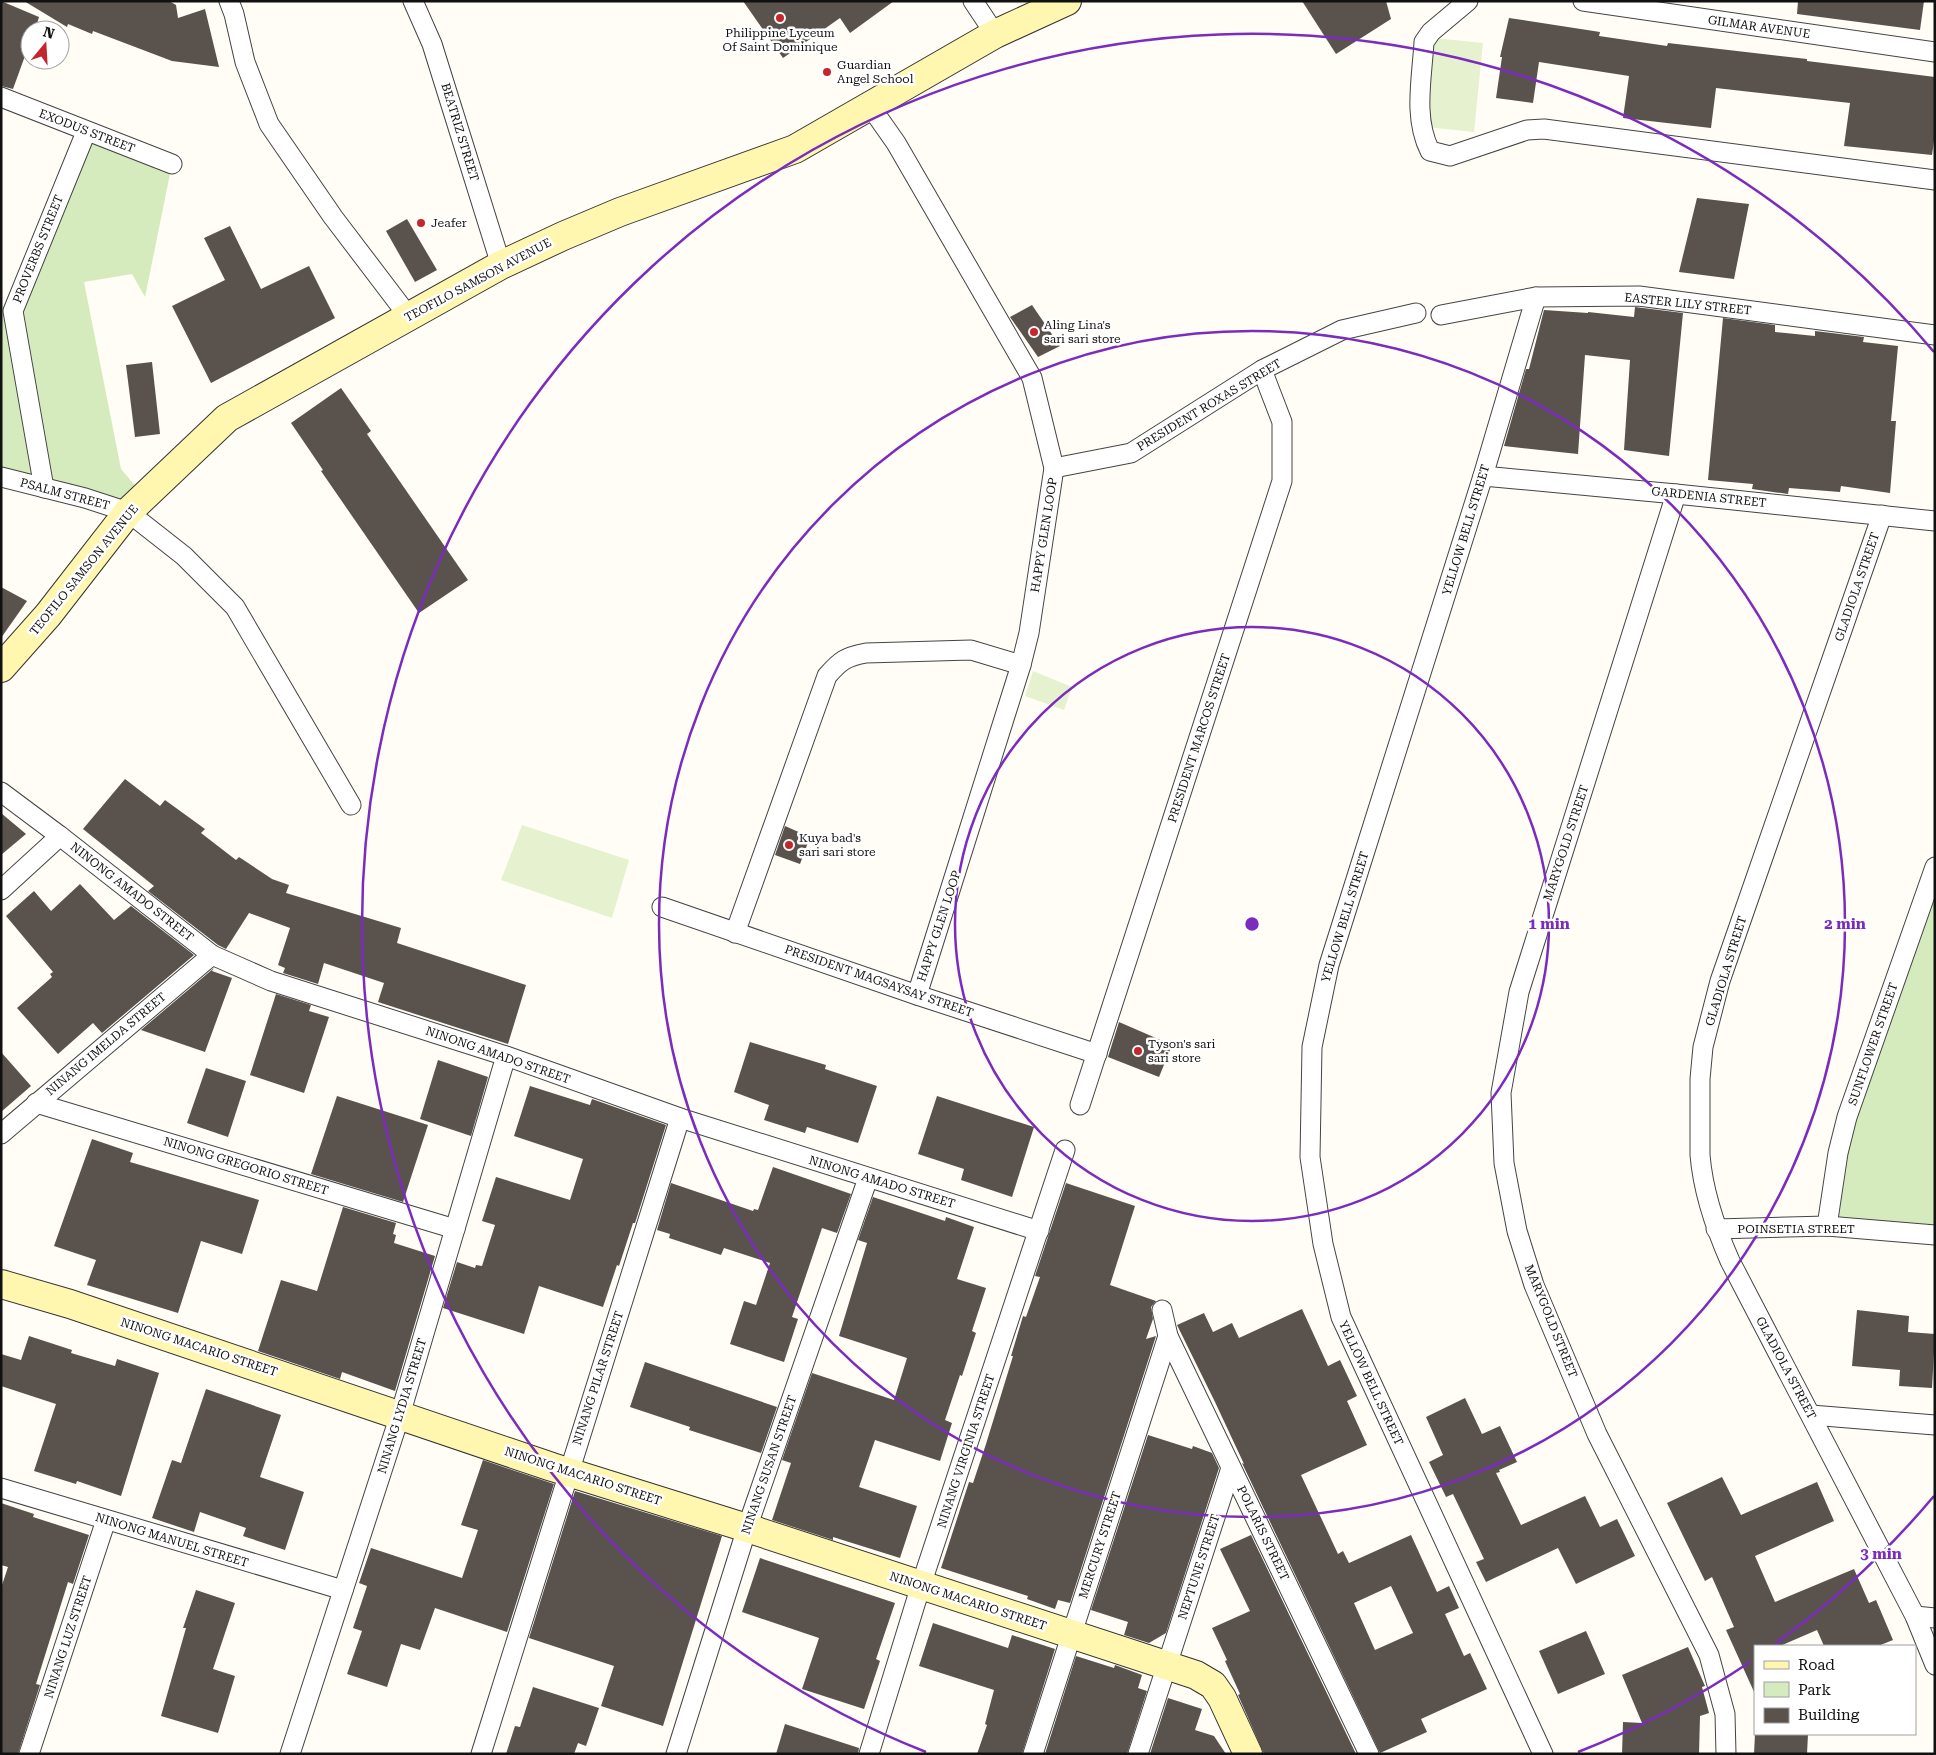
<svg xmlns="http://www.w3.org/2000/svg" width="1936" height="1755" font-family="'Roboto Serif',serif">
<rect width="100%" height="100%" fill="#fffdf5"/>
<g fill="#d5ebbd">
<path d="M 86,132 L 172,164 L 145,297 L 132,274 L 84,282 L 121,469 L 144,496 L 128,512 L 1,477 L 1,307 L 13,311 Z"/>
<path d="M 1935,884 L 1935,1226 L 1835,1218 L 1843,1158 Z"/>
</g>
<g fill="#e6f2cf">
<path d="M 1434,38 L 1483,43 L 1474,132 L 1426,127 Z"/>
<path d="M 1033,671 L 1072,687 L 1064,710 L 1025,696 Z"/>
<path d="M 522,825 L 629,860 L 612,918 L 501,880 Z"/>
</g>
<g fill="#5a524d" fill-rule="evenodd">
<path d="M 1,1 L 39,17 L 35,30 L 30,30 L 30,42 L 13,89 L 1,86 Z"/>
<path d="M 24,1 L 169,1 L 176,5 L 178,18 L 205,9 L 219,67 L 172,61 L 93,31 L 92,34 L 68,24 L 67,27 Z"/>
<path d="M 743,1 L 894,1 L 850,33 L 840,18 L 783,58 Z"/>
<path d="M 1302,1 L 1386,1 L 1391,19 L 1336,54 Z"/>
<path d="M 1798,1 L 1924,1 L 1920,30 L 1797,14 Z"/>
<path d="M 1509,18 L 1600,32 L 1599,36 L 1667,46 L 1668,43 L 1807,59 L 1807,61 L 1935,77 L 1935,134 L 1932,155 L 1844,146 L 1850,103 L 1716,88 L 1711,128 L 1623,118 L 1629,76 L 1539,62 L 1533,103 L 1496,98 L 1502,57 L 1500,57 Z"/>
<path d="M 1697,198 L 1749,204 L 1734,279 L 1679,272 Z"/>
<path d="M 407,219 L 437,270 L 415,282 L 386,231 Z"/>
<path d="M 230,226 L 261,289 L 309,266 L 335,318 L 211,383 L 172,306 L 225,280 L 204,238 Z"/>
<path d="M 1032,305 L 1060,346 L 1038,357 L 1010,317 Z"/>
<path d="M 1635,307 L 1683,313 L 1669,456 L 1624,450 L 1630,360 L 1585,355 L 1578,454 L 1504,446 L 1526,369 L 1529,369 L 1544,310 L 1588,313 L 1588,312 L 1634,317 Z"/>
<path d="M 1723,318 L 1775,325 L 1775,332 L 1815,336 L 1815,331 L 1864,337 L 1863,342 L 1898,346 L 1891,421 L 1896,421 L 1890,493 L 1841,486 L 1840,492 L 1789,488 L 1788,494 L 1752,489 L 1753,484 L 1708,480 Z"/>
<path d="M 152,362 L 160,434 L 135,437 L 126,365 Z"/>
<path d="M 341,388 L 371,431 L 367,434 L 468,580 L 419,613 L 321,471 L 323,470 L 291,423 Z"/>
<path d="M 1,587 L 27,601 L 1,638 Z"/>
<path d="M 125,779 L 160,806 L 165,800 L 205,829 L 201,833 L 236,860 L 239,857 L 272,879 L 289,885 L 286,893 L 401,928 L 397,943 L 526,985 L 508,1044 L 378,1002 L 384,983 L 324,963 L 318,984 L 283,973 L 285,968 L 278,965 L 290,928 L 249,913 L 226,949 L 218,945 L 148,891 L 154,886 L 83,829 Z"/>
<path d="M 1,813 L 26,834 L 1,855 Z"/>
<path d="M 785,826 L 810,837 L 800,864 L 775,855 Z"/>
<path d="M 80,884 L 114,920 L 131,906 L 194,955 L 102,1033 L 93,1023 L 58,1054 L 17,1008 L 52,977 L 50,974 L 53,972 L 6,916 L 34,891 L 51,911 Z"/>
<path d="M 214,968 L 212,971 L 232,978 L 205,1052 L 141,1030 Z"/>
<path d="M 276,994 L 311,1005 L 309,1011 L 329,1017 L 304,1093 L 250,1075 Z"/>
<path d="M 1119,1022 L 1172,1045 L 1159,1077 L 1108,1057 Z"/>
<path d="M 750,1042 L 826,1065 L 825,1069 L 877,1086 L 858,1143 L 807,1127 L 805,1133 L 764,1120 L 769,1105 L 734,1092 Z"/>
<path d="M 1,1052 L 31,1086 L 1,1112 Z"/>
<path d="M 438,1060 L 488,1077 L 471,1136 L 420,1119 Z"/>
<path d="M 206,1068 L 246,1081 L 228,1137 L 187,1123 Z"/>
<path d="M 530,1086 L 590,1105 L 592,1099 L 666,1125 L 635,1223 L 633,1223 L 619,1266 L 617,1265 L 603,1307 L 539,1286 L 524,1334 L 443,1308 L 457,1262 L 475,1268 L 476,1265 L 482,1266 L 495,1225 L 482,1221 L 496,1177 L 570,1200 L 583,1159 L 514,1136 Z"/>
<path d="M 337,1096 L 428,1125 L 403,1202 L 311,1174 Z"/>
<path d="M 937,1096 L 1034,1127 L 1012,1197 L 961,1180 L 964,1169 L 918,1154 Z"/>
<path d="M 92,1139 L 133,1153 L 130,1162 L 259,1200 L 242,1254 L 201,1241 L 178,1313 L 87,1285 L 96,1260 L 54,1246 Z"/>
<path d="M 773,1167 L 851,1194 L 837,1233 L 822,1228 L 792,1317 L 798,1319 L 784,1362 L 730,1344 L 744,1301 L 756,1305 L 770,1263 L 724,1248 L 721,1255 L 669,1238 L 670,1234 L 657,1230 L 671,1183 L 753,1211 L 754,1209 L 758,1210 Z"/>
<path d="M 1066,1183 L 1135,1206 L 1110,1285 L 1156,1301 L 1151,1307 L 1153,1319 L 1146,1339 L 1156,1336 L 1070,1603 L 1058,1600 L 1055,1609 L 1027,1599 L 1028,1596 L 941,1568 L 969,1482 L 973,1483 L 986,1444 L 1013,1356 L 1011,1356 L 1023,1316 L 1026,1317 L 1040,1277 L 1035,1276 Z"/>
<path d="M 873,1197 L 945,1221 L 946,1217 L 974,1227 L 957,1279 L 986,1288 L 972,1331 L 976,1333 L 962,1376 L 960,1375 L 945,1420 L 952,1423 L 940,1461 L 875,1440 L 859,1487 L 917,1506 L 900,1558 L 833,1537 L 833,1540 L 772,1520 L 791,1463 L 782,1460 L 812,1373 L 894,1400 L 907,1358 L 839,1336 L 867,1243 L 858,1240 Z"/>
<path d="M 343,1207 L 396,1223 L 393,1234 L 396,1235 L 394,1243 L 435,1256 L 395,1391 L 342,1372 L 340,1379 L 258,1351 L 281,1280 L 317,1291 Z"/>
<path d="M 1302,1309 L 1328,1366 L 1340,1360 L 1357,1396 L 1347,1401 L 1367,1445 L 1301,1475 L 1338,1554 L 1343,1551 L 1349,1563 L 1411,1535 L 1437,1592 L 1449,1586 L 1459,1608 L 1445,1614 L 1464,1656 L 1470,1653 L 1487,1689 L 1421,1719 L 1427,1732 L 1380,1753 L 1242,1463 L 1244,1464 L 1215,1402 L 1177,1325 L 1204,1313 L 1213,1332 L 1232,1323 L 1239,1338 ZM 1391,1586 L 1413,1633 L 1375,1650 L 1354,1603 Z"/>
<path d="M 1857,1310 L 1909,1316 L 1908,1332 L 1935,1334 L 1932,1388 L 1899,1386 L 1900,1370 L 1852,1366 Z"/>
<path d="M 29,1336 L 72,1350 L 71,1353 L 115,1366 L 117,1359 L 159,1373 L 121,1496 L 77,1481 L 76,1484 L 34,1471 L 56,1404 L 1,1386 L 1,1354 L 21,1360 Z"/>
<path d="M 645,1362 L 777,1407 L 761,1453 L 689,1430 L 690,1427 L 630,1407 Z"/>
<path d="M 206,1389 L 281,1415 L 260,1477 L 304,1492 L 285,1550 L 243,1536 L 246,1528 L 200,1512 L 194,1532 L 152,1518 L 172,1460 L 181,1463 Z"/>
<path d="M 1465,1398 L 1482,1434 L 1500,1426 L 1517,1462 L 1499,1470 L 1500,1472 L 1496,1473 L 1521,1525 L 1585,1496 L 1600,1527 L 1617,1519 L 1635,1556 L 1576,1584 L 1558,1548 L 1486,1582 L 1476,1562 L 1484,1559 L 1453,1494 L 1446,1497 L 1429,1462 L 1443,1455 L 1426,1417 Z"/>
<path d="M 1148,1435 L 1192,1449 L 1193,1446 L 1212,1453 L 1219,1468 L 1166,1633 L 1149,1643 L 1124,1635 L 1128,1622 L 1091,1610 Z"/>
<path d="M 483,1460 L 554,1484 L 507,1632 L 435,1608 L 420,1650 L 401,1644 L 387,1687 L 347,1674 L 362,1631 L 353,1628 L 367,1586 L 359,1583 L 371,1548 L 462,1578 L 478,1530 L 461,1525 Z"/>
<path d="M 1722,1477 L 1741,1515 L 1817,1482 L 1834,1521 L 1755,1556 L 1775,1602 L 1854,1569 L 1869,1603 L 1876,1600 L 1893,1640 L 1878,1646 L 1824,1646 L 1817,1630 L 1780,1646 L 1755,1646 L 1755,1694 L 1726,1630 L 1734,1627 L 1712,1577 L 1705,1581 L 1667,1503 Z"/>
<path d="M 575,1491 L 722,1536 L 663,1726 L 601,1706 L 614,1666 L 529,1638 Z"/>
<path d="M 1,1503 L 34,1514 L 33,1517 L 89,1535 L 73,1584 L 68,1582 L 36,1684 L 40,1685 L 18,1754 L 1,1754 L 1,1588 L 8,1567 L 1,1565 Z"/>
<path d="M 1251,1535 L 1356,1754 L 1264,1754 L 1238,1695 L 1240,1694 L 1225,1661 L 1227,1660 L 1212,1628 L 1250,1611 L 1220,1549 Z"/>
<path d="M 760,1558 L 895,1603 L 876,1659 L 880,1661 L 864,1709 L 802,1689 L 819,1638 L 742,1612 Z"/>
<path d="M 196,1590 L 235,1603 L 213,1669 L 235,1676 L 218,1733 L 161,1716 L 186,1628 L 183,1628 Z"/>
<path d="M 933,1623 L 1008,1648 L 1012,1635 L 1055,1649 L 1022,1754 L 977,1754 L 987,1725 L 985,1724 L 994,1690 L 919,1666 Z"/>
<path d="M 1586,1631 L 1605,1674 L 1558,1694 L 1539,1651 Z"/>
<path d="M 1688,1647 L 1705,1686 L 1702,1687 L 1709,1713 L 1700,1716 L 1699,1754 L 1622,1754 L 1623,1722 L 1642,1723 L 1622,1675 Z"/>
<path d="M 1076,1656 L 1114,1668 L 1115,1665 L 1142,1675 L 1138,1688 L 1147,1691 L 1127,1754 L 1045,1754 Z"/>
<path d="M 533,1687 L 599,1708 L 586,1746 L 578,1743 L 574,1754 L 506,1754 L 515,1726 L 520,1727 Z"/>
<path d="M 1168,1698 L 1202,1709 L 1195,1730 L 1214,1736 L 1226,1754 L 1150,1754 Z"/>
<path d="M 785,1724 L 859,1748 L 858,1754 L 776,1754 Z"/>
<path d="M 1755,1734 L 1808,1734 L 1807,1754 L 1754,1754 Z"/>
</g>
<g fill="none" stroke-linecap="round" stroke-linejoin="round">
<g stroke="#444" stroke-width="21">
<g id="street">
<path d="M 229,1 L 234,14 L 245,62 L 269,124 L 333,217 L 409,317"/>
<path d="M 413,1 L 432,44 L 501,265"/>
<path d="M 973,1 L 995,34"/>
<path d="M 1468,1 L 1431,32 L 1424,42 C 1422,78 1413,118 1430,151 L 1450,156 L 1527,130 L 1544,129 L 1935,180"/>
<path d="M 1583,1 L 1935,52"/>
<path d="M 1,97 L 172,164"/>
<path d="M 870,106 L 896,143 L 1032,378 L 1054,468 L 1029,633 L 1021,665 L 917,995"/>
<path d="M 1536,297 L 1483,476 L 1329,965 L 1312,1047 L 1310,1157 L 1323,1244 L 1341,1317 L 1543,1754"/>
<path d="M 1441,315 L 1536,297 L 1639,296 L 1935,335"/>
<path d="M 1054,468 L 1131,453 L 1262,370 L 1342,330 L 1416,313"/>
<path d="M 1483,476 L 1676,494 L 1935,521"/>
<path d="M 1,477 L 85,498 L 128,512 L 184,556 L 235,607 L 351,805"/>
<path d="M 44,488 L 13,311 L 86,132"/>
<path d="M 1676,494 L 1519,992 L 1501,1093 L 1504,1163 L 1517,1231 L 1534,1285 L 1597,1434 L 1709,1655 L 1725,1714 L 1726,1754"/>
<path d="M 1882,515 L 1720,981 L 1703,1047 L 1700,1079 L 1700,1155 C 1703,1191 1715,1227 1730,1261 L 1915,1616 L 1935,1665"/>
<path d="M 1,792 L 60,836 L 212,955 L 271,981 L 506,1056 L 680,1118 L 1039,1231"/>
<path d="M 1,890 L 60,836"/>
<path d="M 662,907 L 917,995 L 1097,1054"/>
<path d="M 735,933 L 827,676 C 840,661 845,657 866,653 L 971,650 L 1021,665"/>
<path d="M 36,1103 L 455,1229"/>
<path d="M 1080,1105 L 1282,481 L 1282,422 L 1262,370"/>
<path d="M 1,1134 L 212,955"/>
<path d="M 1827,1226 L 1838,1153 L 1847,1117 L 1935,867"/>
<path d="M 1716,1229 L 1827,1226 L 1935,1235"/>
<path d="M 1162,1310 L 1168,1336 L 1369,1754"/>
<path d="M 1811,1415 L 1935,1425"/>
<path d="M 1,1488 L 343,1590"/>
<path d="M 1915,1616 L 1935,1618"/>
<path d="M 29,1754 L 106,1520"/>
<path d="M 290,1754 L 400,1415 L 506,1056"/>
<path d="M 481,1754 L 680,1118"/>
<path d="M 676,1754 L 747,1528 L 868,1178"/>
<path d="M 869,1754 L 921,1585 L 1065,1150"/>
<path d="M 1033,1754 L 1168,1336"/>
<path d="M 1138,1754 L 1231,1468"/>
</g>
</g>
<g stroke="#333" stroke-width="30">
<g id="secondary">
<path d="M 1,668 L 48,615 L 128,512 L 227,418 L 501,265 L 563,236 L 620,212 L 795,149 L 995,34 L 1067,1"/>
<path d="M 1,1284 L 70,1304 L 552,1467 L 747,1528 L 1196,1675 L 1213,1685 L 1222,1698 L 1248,1754"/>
</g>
</g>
<use href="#street" stroke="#fff" stroke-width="19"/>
<use href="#secondary" stroke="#fff6b0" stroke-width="28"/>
</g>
<g fill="none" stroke="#7b2cbf" stroke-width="2.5">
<circle cx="1252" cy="924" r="297"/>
<circle cx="1252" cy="924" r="593"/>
<path d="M1934 1496A890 890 0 0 1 1775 1644M1750 1662A890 890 0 0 1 1578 1752M926 1752A890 890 0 1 1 1934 352"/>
</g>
<g fill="#c4262e" stroke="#fff" stroke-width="2">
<circle cx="780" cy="18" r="5"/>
<circle cx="827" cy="72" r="5"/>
<circle cx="421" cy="223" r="5"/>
<circle cx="1034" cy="332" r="5"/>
<circle cx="789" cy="845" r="5"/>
<circle cx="1138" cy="1051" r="5"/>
</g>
<g text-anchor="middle" stroke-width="5" stroke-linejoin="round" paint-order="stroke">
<g font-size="12" fill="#111" stroke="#fff">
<text transform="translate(1759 27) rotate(8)" y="4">GILMAR AVENUE</text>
<text transform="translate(87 131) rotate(21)" y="4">EXODUS STREET</text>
<text transform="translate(460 132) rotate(73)" y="4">BEATRIZ STREET</text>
<text transform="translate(38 249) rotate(-68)" y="4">PROVERBS STREET</text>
<text transform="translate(478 280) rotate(-28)" y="4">TEOFILO SAMSON AVENUE</text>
<text transform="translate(1688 304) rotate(6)" y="4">EASTER LILY STREET</text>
<text transform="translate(1209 405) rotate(-31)" y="4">PRESIDENT ROXAS STREET</text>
<text transform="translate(65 494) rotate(15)" y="4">PSALM STREET</text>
<text transform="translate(1709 497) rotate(6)" y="4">GARDENIA STREET</text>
<text transform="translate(1466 530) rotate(-73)" y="4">YELLOW BELL STREET</text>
<text transform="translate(1044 535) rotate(-81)" y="4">HAPPY GLEN LOOP</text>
<text transform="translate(84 570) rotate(-51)" y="4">TEOFILO SAMSON AVENUE</text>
<text transform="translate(1857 587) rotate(-71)" y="4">GLADIOLA STREET</text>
<text transform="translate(1199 738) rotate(-72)" y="4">PRESIDENT MARCOS STREET</text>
<text transform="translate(1566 843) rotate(-72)" y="4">MARYGOLD STREET</text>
<text transform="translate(132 892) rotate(38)" y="4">NINONG AMADO STREET</text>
<text transform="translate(1345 917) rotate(-73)" y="4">YELLOW BELL STREET</text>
<text transform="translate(939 926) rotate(-72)" y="4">HAPPY GLEN LOOP</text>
<text transform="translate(1726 971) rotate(-73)" y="4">GLADIOLA STREET</text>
<text transform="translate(879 981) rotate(19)" y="4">PRESIDENT MAGSAYSAY STREET</text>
<text transform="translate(106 1044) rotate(-40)" y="4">NINANG IMELDA STREET</text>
<text transform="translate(1873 1044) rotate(-71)" y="4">SUNFLOWER STREET</text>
<text transform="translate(498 1055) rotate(19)" y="4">NINONG AMADO STREET</text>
<text transform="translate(246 1166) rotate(17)" y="4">NINONG GREGORIO STREET</text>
<text transform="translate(882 1182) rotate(17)" y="4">NINONG AMADO STREET</text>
<text x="1796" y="1233">POINSETIA STREET</text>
<text transform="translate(1551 1321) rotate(68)" y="4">MARYGOLD STREET</text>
<text transform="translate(199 1347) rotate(18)" y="4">NINONG MACARIO STREET</text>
<text transform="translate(1786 1368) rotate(62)" y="4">GLADIOLA STREET</text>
<text transform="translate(598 1378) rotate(-72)" y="4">NINANG PILAR STREET</text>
<text transform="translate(1371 1383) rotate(65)" y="4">YELLOW BELL STREET</text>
<text transform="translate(402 1406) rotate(-73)" y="4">NINANG LYDIA STREET</text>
<text transform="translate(966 1451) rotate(-72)" y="4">NINANG VIRGINIA STREET</text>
<text transform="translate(769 1465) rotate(-71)" y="4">NINANG SUSAN STREET</text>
<text transform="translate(583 1476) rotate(18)" y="4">NINONG MACARIO STREET</text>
<text transform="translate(1263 1533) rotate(64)" y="4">POLARIS STREET</text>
<text transform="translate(172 1540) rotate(17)" y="4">NINONG MANUEL STREET</text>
<text transform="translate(1100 1545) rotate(-72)" y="4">MERCURY STREET</text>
<text transform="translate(1199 1567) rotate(-72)" y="4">NEPTUNE STREET</text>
<text transform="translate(968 1601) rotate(18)" y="4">NINONG MACARIO STREET</text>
<text transform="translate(68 1637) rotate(-72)" y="4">NINANG LUZ STREET</text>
</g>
<g font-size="12" fill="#111" stroke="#fff" text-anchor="start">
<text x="780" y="37" text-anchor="middle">Philippine Lyceum<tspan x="780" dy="14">Of Saint Dominique</tspan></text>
<text x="837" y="69">Guardian<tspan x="837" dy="14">Angel School</tspan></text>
<text x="431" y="227">Jeafer</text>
<text x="1044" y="329">Aling Lina's<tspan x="1044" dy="14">sari sari store</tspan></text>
<text x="799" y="842">Kuya bad's<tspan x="799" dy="14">sari sari store</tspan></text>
<text x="1148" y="1048">Tyson's sari<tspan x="1148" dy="14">sari store</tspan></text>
</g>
</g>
<circle cx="1252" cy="924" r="8" fill="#7b2cbf" stroke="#fff" stroke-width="2.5"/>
<g font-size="15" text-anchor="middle" font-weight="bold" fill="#7b2cbf" stroke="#fff" stroke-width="5" stroke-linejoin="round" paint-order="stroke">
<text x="1549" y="929">1 min</text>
<text x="1845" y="929">2 min</text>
<text x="1881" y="1559">3 min</text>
</g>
<rect width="1936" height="1755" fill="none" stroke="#111111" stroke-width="5"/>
<rect x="1754" y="1645" width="162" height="90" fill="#ffffff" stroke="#a0a0a0"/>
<rect x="1764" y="1661" width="25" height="8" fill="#fff6b0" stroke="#a0a0a0"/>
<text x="1798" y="1670" font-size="15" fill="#111111">Road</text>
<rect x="1764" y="1682" width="25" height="15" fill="#d5ebbd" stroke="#a0a0a0"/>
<text x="1798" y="1695" font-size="15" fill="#111111">Park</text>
<rect x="1764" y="1708" width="25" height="15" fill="#5a524d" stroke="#a0a0a0"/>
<text x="1798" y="1720" font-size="15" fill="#111111">Building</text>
<g transform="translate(45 45) rotate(18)"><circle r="24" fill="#ffffff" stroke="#a0a0a0"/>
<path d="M0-4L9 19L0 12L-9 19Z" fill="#c4262e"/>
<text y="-8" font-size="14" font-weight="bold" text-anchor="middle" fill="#111111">N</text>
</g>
</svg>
